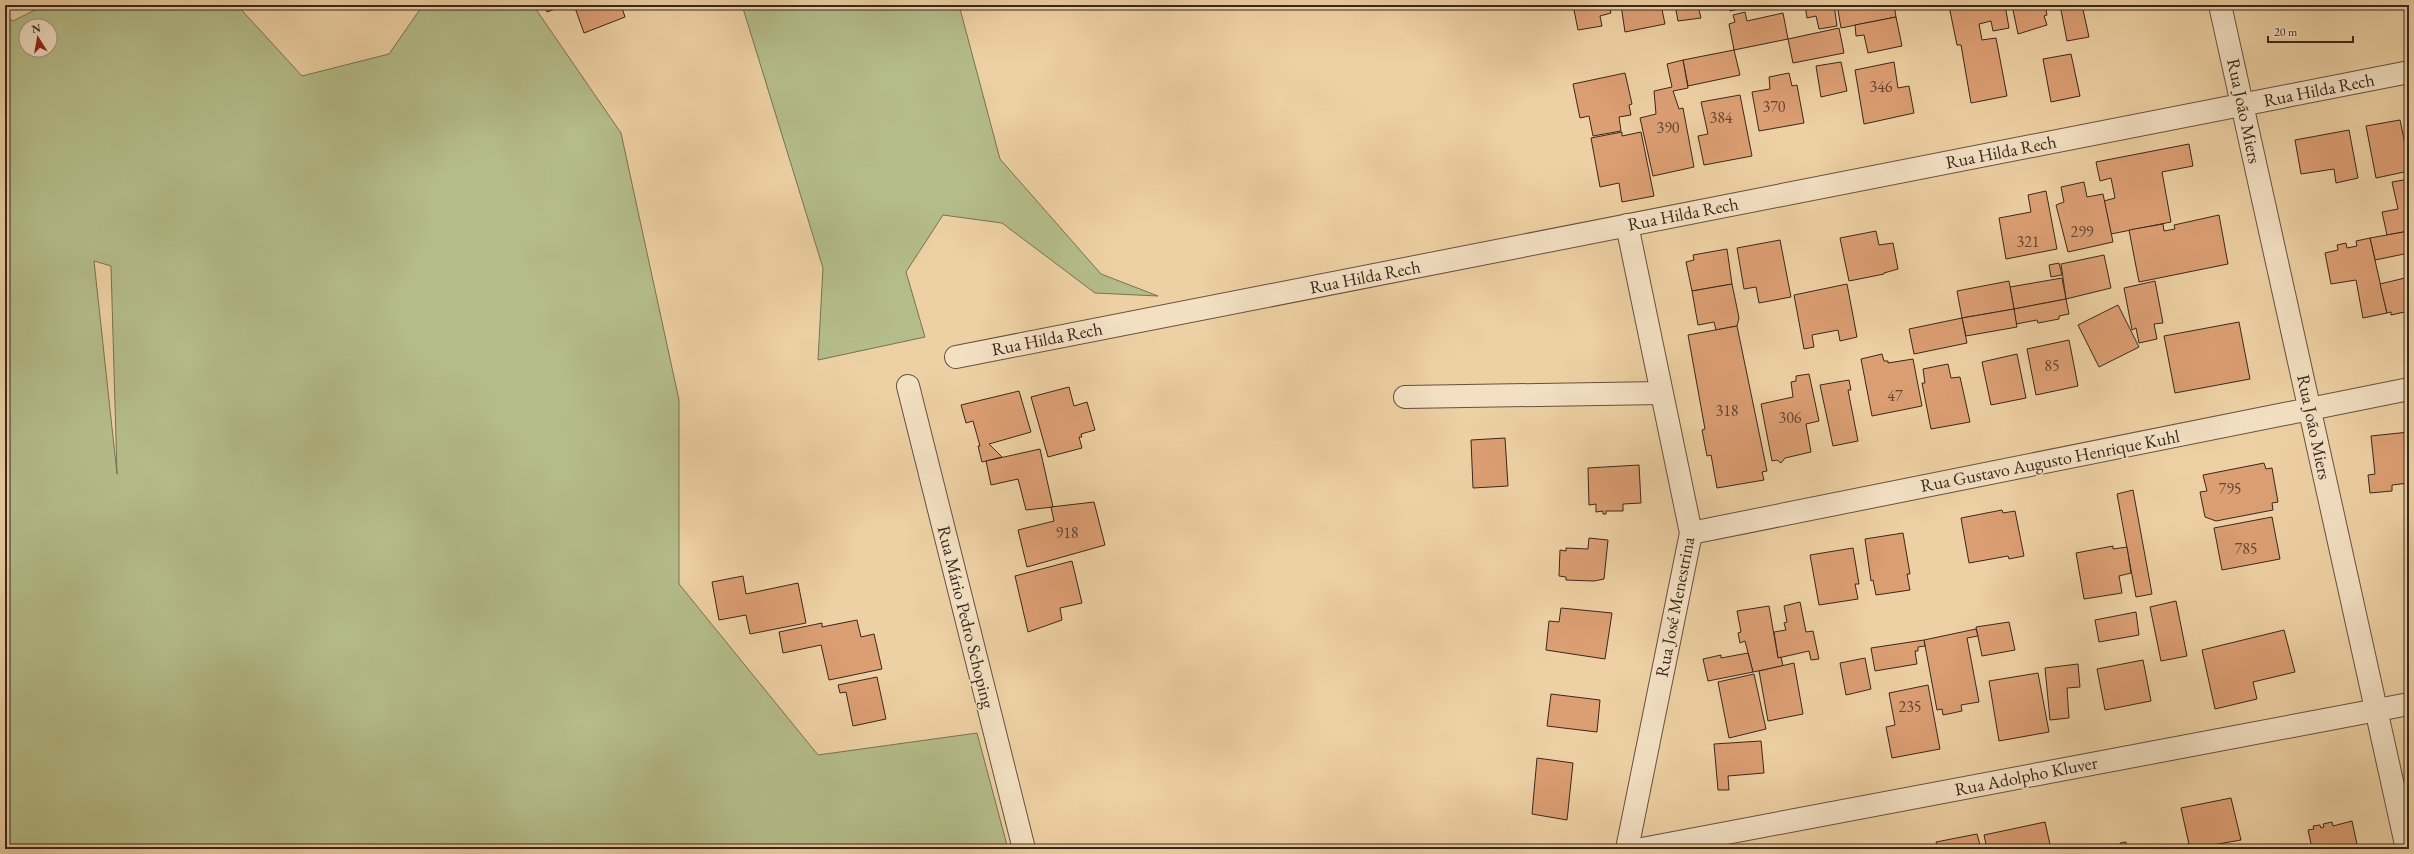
<svg xmlns="http://www.w3.org/2000/svg" width="2414" height="854" font-family="'EB Garamond',serif">
<rect width="100%" height="100%" fill="#edd0a3"/>
<filter id="stains"><feTurbulence type="fractalNoise" baseFrequency=".005" numOctaves="4"/><feColorMatrix values="0 0 0 0 .2 0 0 0 0 .09 0 0 0 0 .02 0 0 0 .5 -.17"/></filter>
<radialGradient id="worn" r=".72"><stop offset=".6" stop-color="#630" stop-opacity="0"/><stop offset="1" stop-color="#630" stop-opacity=".3"/></radialGradient>
<g fill="#b4bc89" stroke="#777252" fill-rule="evenodd">
<path d="M 45,5 L 237,5 L 302,76 L 389,54 L 423,5 L 533,5 L 621,133 L 679,400 L 679,584 L 818,755 L 977,733 L 1008,849 L 5,849 L 5,15 L 13,21 ZM 26,26 L 50,26 L 50,50 L 26,50 ZM 94,261 L 111,266 L 117,474 Z"/>
<path d="M 742,5 L 959,5 L 1000,159 L 1101,274 L 1158,296 L 1095,293 L 1002,223 L 943,215 L 906,272 L 925,337 L 818,360 L 823,268 Z"/>
</g>
<g fill="#dc9e73" stroke="#3a271c">
<path d="M 545,5 L 566,5 L 547,12 Z"/>
<path d="M 574,5 L 632,5 L 622,8 L 625,17 L 584,33 Z"/>
<path d="M 1573,5 L 1609,5 L 1611,13 L 1600,16 L 1602,26 L 1578,30 Z"/>
<path d="M 1621,5 L 1661,5 L 1665,24 L 1625,32 Z"/>
<path d="M 1675,5 L 1704,5 L 1698,6 L 1701,18 L 1678,21 Z"/>
<path d="M 1729,5 L 1761,5 L 1730,11 Z"/>
<path d="M 1805,5 L 1834,5 L 1837,26 L 1819,29 L 1816,16 L 1807,18 Z"/>
<path d="M 1837,5 L 1894,5 L 1896,17 L 1841,28 Z"/>
<path d="M 1956,5 L 2005,5 L 2009,28 L 1993,31 L 1991,21 L 1979,24 L 1982,40 L 1996,38 L 2007,96 L 1971,103 L 1961,45 L 1957,45 L 1949,6 Z"/>
<path d="M 2012,5 L 2045,5 L 2047,15 L 2044,16 L 2047,25 L 2018,34 Z"/>
<path d="M 2060,5 L 2082,5 L 2089,37 L 2067,41 Z"/>
<path d="M 1745,12 L 1747,21 L 1783,13 L 1788,39 L 1734,50 L 1729,24 L 1735,22 L 1733,15 Z"/>
<path d="M 1896,17 L 1902,46 L 1868,53 L 1864,35 L 1856,36 L 1855,25 Z"/>
<path d="M 1839,28 L 1844,53 L 1793,63 L 1788,39 Z"/>
<path d="M 1734,50 L 1740,75 L 1688,86 L 1683,60 Z"/>
<path d="M 2071,54 L 2080,96 L 2051,102 L 2043,59 Z"/>
<path d="M 1683,60 L 1688,88 L 1673,91 L 1679,109 L 1683,108 L 1694,167 L 1653,176 L 1640,118 L 1656,114 L 1654,91 L 1672,87 L 1667,64 Z"/>
<path d="M 1841,62 L 1847,91 L 1821,97 L 1816,66 Z"/>
<path d="M 1894,62 L 1898,88 L 1909,86 L 1914,113 L 1864,124 L 1855,70 Z"/>
<path d="M 1625,73 L 1632,104 L 1629,105 L 1631,115 L 1619,117 L 1621,131 L 1593,136 L 1589,116 L 1580,118 L 1573,84 Z"/>
<path d="M 1789,73 L 1792,86 L 1797,85 L 1804,123 L 1759,131 L 1752,92 L 1770,89 L 1769,77 Z"/>
<path d="M 1740,95 L 1752,156 L 1704,165 L 1698,136 L 1708,134 L 1701,102 Z"/>
<path d="M 2400,120 L 2406,149 L 2409,148 L 2409,171 L 2376,178 L 2366,126 Z"/>
<path d="M 2349,130 L 2358,178 L 2336,183 L 2334,169 L 2301,174 L 2295,140 Z"/>
<path d="M 1622,132 L 1622,136 L 1641,132 L 1654,196 L 1622,202 L 1619,183 L 1600,187 L 1591,138 Z"/>
<path d="M 2189,144 L 2193,166 L 2162,172 L 2171,222 L 2111,234 L 2104,201 L 2115,198 L 2111,178 L 2100,181 L 2096,162 Z"/>
<path d="M 2409,179 L 2409,231 L 2387,235 L 2382,212 L 2398,209 L 2392,182 Z"/>
<path d="M 2084,182 L 2087,197 L 2103,194 L 2113,242 L 2068,252 L 2056,205 L 2064,202 L 2061,187 Z"/>
<path d="M 2046,191 L 2057,249 L 2006,259 L 1999,218 L 2031,212 L 2028,195 Z"/>
<path d="M 2219,215 L 2228,264 L 2139,282 L 2129,230 L 2163,224 L 2164,231 L 2175,229 L 2174,225 Z"/>
<path d="M 1876,231 L 1879,245 L 1893,243 L 1898,269 L 1884,273 L 1884,274 L 1849,281 L 1840,238 Z"/>
<path d="M 2409,231 L 2409,253 L 2375,260 L 2370,238 Z"/>
<path d="M 2370,238 L 2387,313 L 2363,318 L 2356,280 L 2331,284 L 2325,253 L 2338,250 L 2337,245 L 2346,243 L 2347,248 L 2357,246 L 2356,241 Z"/>
<path d="M 1780,240 L 1791,297 L 1759,303 L 1756,287 L 1744,289 L 1737,248 Z"/>
<path d="M 1727,249 L 1732,284 L 1692,291 L 1686,262 L 1694,260 L 1693,255 Z"/>
<path d="M 2104,255 L 2111,288 L 2066,299 L 2061,264 Z"/>
<path d="M 2059,263 L 2062,275 L 2051,277 L 2049,265 Z"/>
<path d="M 2409,277 L 2409,311 L 2391,315 L 2391,312 L 2387,313 L 2380,284 Z"/>
<path d="M 2062,278 L 2066,299 L 2014,309 L 2010,287 Z"/>
<path d="M 2009,281 L 2014,309 L 1962,318 L 1957,291 Z"/>
<path d="M 2155,281 L 2163,323 L 2154,324 L 2157,339 L 2139,343 L 2136,328 L 2132,330 L 2124,288 Z"/>
<path d="M 1732,284 L 1739,318 L 1737,326 L 1716,330 L 1714,322 L 1698,325 L 1692,291 Z"/>
<path d="M 1847,284 L 1857,337 L 1840,341 L 1838,330 L 1812,335 L 1814,347 L 1804,349 L 1794,295 Z"/>
<path d="M 2066,299 L 2069,314 L 2059,316 L 2059,319 L 2038,323 L 2037,320 L 2016,324 L 2014,309 Z"/>
<path d="M 2118,305 L 2139,347 L 2099,367 L 2078,325 Z"/>
<path d="M 2014,309 L 2017,327 L 1966,336 L 1962,318 Z"/>
<path d="M 1962,318 L 1967,343 L 1914,354 L 1909,329 Z"/>
<path d="M 2239,322 L 2250,379 L 2175,393 L 2164,336 Z"/>
<path d="M 1737,326 L 1767,471 L 1762,472 L 1764,480 L 1717,488 L 1711,455 L 1707,456 L 1702,430 L 1705,429 L 1688,335 Z"/>
<path d="M 2069,340 L 2078,386 L 2036,395 L 2027,349 Z"/>
<path d="M 1882,354 L 1884,361 L 1888,361 L 1888,363 L 1913,359 L 1922,406 L 1872,416 L 1861,359 Z"/>
<path d="M 2017,354 L 2026,398 L 1991,405 L 1982,362 Z"/>
<path d="M 1948,364 L 1951,378 L 1960,377 L 1970,422 L 1931,429 L 1922,383 L 1925,383 L 1923,369 Z"/>
<path d="M 1809,374 L 1819,421 L 1806,424 L 1811,452 L 1785,458 L 1781,463 L 1777,460 L 1772,461 L 1761,404 L 1793,397 L 1791,382 L 1796,381 L 1796,376 Z"/>
<path d="M 1849,380 L 1851,390 L 1848,390 L 1858,441 L 1833,446 L 1820,385 Z"/>
<path d="M 1069,387 L 1074,406 L 1087,402 L 1095,430 L 1081,434 L 1082,437 L 1079,437 L 1082,448 L 1048,457 L 1031,397 Z"/>
<path d="M 1019,391 L 1031,432 L 989,444 L 1002,457 L 982,462 L 978,446 L 980,446 L 973,421 L 966,423 L 961,405 Z"/>
<path d="M 2409,432 L 2409,483 L 2392,485 L 2392,491 L 2370,493 L 2368,475 L 2375,474 L 2371,436 Z"/>
<path d="M 1505,438 L 1508,486 L 1473,488 L 1471,440 Z"/>
<path d="M 1040,449 L 1053,507 L 1026,510 L 1018,479 L 991,485 L 986,461 Z"/>
<path d="M 2264,463 L 2266,469 L 2272,468 L 2278,502 L 2272,503 L 2273,510 L 2216,521 L 2205,517 L 2200,492 L 2207,491 L 2203,475 Z"/>
<path d="M 1639,465 L 1641,503 L 1623,504 L 1623,511 L 1606,511 L 1606,514 L 1603,514 L 1603,511 L 1596,512 L 1596,504 L 1589,505 L 1588,468 Z"/>
<path d="M 2133,490 L 2152,594 L 2136,597 L 2117,494 Z"/>
<path d="M 1094,502 L 1105,545 L 1027,567 L 1018,530 L 1054,521 L 1051,507 Z"/>
<path d="M 2002,510 L 2003,513 L 2015,511 L 2024,556 L 2009,559 L 2008,556 L 1969,563 L 1961,518 Z"/>
<path d="M 2272,517 L 2280,559 L 2222,570 L 2214,528 Z"/>
<path d="M 1903,533 L 1910,574 L 1907,574 L 1910,590 L 1876,595 L 1873,580 L 1871,581 L 1865,539 Z"/>
<path d="M 1589,538 L 1608,540 L 1604,579 L 1594,581 L 1566,580 L 1566,577 L 1559,576 L 1560,550 L 1566,551 L 1566,548 L 1588,549 Z"/>
<path d="M 2113,546 L 2113,549 L 2127,547 L 2131,573 L 2119,576 L 2122,593 L 2084,599 L 2076,553 Z"/>
<path d="M 1853,548 L 1859,584 L 1855,584 L 1858,599 L 1819,605 L 1810,555 Z"/>
<path d="M 1072,561 L 1082,603 L 1060,608 L 1062,620 L 1028,632 L 1015,576 Z"/>
<path d="M 743,576 L 746,594 L 798,583 L 806,623 L 750,634 L 746,615 L 719,620 L 712,582 Z"/>
<path d="M 2176,601 L 2187,656 L 2161,661 L 2150,607 Z"/>
<path d="M 1800,602 L 1806,632 L 1813,631 L 1819,659 L 1811,660 L 1809,651 L 1778,658 L 1774,632 L 1786,630 L 1784,623 L 1787,622 L 1784,606 Z"/>
<path d="M 1769,606 L 1778,658 L 1781,657 L 1783,666 L 1753,672 L 1745,641 L 1740,643 L 1738,633 L 1741,632 L 1737,611 Z"/>
<path d="M 1561,608 L 1612,613 L 1605,659 L 1546,650 L 1549,621 L 1559,622 Z"/>
<path d="M 2136,612 L 2139,635 L 2099,642 L 2095,620 Z"/>
<path d="M 857,620 L 861,637 L 874,634 L 882,669 L 829,680 L 821,645 L 783,653 L 779,632 L 822,623 L 822,627 Z"/>
<path d="M 2009,622 L 2015,650 L 1982,656 L 1976,627 Z"/>
<path d="M 1976,629 L 1978,636 L 1967,638 L 1979,702 L 1961,705 L 1962,711 L 1943,715 L 1942,709 L 1937,710 L 1924,640 Z"/>
<path d="M 2284,630 L 2295,672 L 2253,682 L 2257,699 L 2215,709 L 2202,650 Z"/>
<path d="M 1924,640 L 1925,646 L 1918,647 L 1918,651 L 1915,651 L 1917,664 L 1875,671 L 1871,648 Z"/>
<path d="M 1748,653 L 1753,672 L 1708,681 L 1703,659 L 1721,655 L 1721,658 Z"/>
<path d="M 1865,658 L 1871,689 L 1846,695 L 1840,663 Z"/>
<path d="M 2143,660 L 2151,701 L 2105,710 L 2097,669 Z"/>
<path d="M 1794,663 L 1803,714 L 1768,721 L 1759,671 Z"/>
<path d="M 2078,664 L 2080,687 L 2067,688 L 2069,718 L 2050,720 L 2045,668 Z"/>
<path d="M 2038,673 L 2049,732 L 1999,741 L 1989,681 Z"/>
<path d="M 1754,674 L 1766,729 L 1729,738 L 1718,682 Z"/>
<path d="M 877,677 L 886,719 L 853,726 L 846,692 L 840,693 L 838,685 Z"/>
<path d="M 1928,685 L 1940,749 L 1892,758 L 1886,727 L 1895,725 L 1889,693 Z"/>
<path d="M 1551,694 L 1600,700 L 1597,732 L 1547,726 Z"/>
<path d="M 1761,741 L 1764,773 L 1728,776 L 1729,790 L 1718,790 L 1714,744 Z"/>
<path d="M 1537,758 L 1573,763 L 1567,820 L 1532,814 Z"/>
<path d="M 2231,798 L 2241,840 L 2190,849 L 2181,808 Z"/>
<path d="M 2352,821 L 2358,849 L 2312,848 L 2308,830 L 2314,829 L 2313,826 L 2320,825 L 2321,828 L 2324,827 L 2323,824 L 2332,822 L 2333,826 Z"/>
<path d="M 2045,822 L 2051,849 L 1987,849 L 1984,835 Z"/>
<path d="M 1977,834 L 1981,849 L 1938,849 L 1936,842 Z"/>
<path d="M 2126,842 L 2127,849 L 2121,849 L 2120,843 Z"/>
</g>
<g fill="none" stroke-linecap="round" stroke-linejoin="round">
<g stroke="#67513e" stroke-width="24">
<g id="minor">
<path d="M 1627,225 L 1691,533 L 1627,849"/>
<path d="M 956,357 L 2409,72"/>
<path d="M 908,386 L 1024,849"/>
<path d="M 1405,397 L 1661,393"/>
<path d="M 1691,533 L 2409,389"/>
<path d="M 1642,849 L 2409,704"/>
</g>
</g>
<g stroke="#67513e" stroke-width="24">
<path id="tertiary" d="M 2220,5 L 2407,849"/>
</g>
<use href="#minor" stroke="#f3e0c3" stroke-width="22"/>
<use href="#tertiary" stroke="#f3e0c3" stroke-width="22"/>
</g>
<g text-anchor="middle" stroke-width="3" stroke-linejoin="round" paint-order="stroke">
<g font-size="16" fill="#624532">
<text x="1881" y="92">346</text>
<text x="1774" y="112">370</text>
<text x="1721" y="123">384</text>
<text x="1668" y="133">390</text>
<text x="2082" y="237">299</text>
<text x="2028" y="247">321</text>
<text x="2052" y="371">85</text>
<text x="1895" y="401">47</text>
<text x="1727" y="416">318</text>
<text x="1790" y="423">306</text>
<text x="2230" y="494">795</text>
<text x="1067" y="538">918</text>
<text x="2246" y="554">785</text>
<text x="1910" y="712">235</text>
</g>
<g font-size="18" fill="#3a271c" stroke="#f3e0c3">
<text transform="translate(2319 90) rotate(-11)" y="6">Rua Hilda Rech</text>
<text transform="translate(2244 111) rotate(78)" y="6">Rua João Miers</text>
<text transform="translate(2001 152) rotate(-11)" y="6">Rua Hilda Rech</text>
<text transform="translate(1683 214) rotate(-11)" y="6">Rua Hilda Rech</text>
<text transform="translate(1365 277) rotate(-11)" y="6">Rua Hilda Rech</text>
<text transform="translate(1047 339) rotate(-11)" y="6">Rua Hilda Rech</text>
<text transform="translate(2314 427) rotate(78)" y="6">Rua João Miers</text>
<text transform="translate(2050 461) rotate(-11)" y="6">Rua Gustavo Augusto Henrique Kuhl</text>
<text transform="translate(1675 607) rotate(-79)" y="6">Rua José Menestrina</text>
<text transform="translate(966 617) rotate(76)" y="6">Rua Mário Pedro Schoping</text>
<text transform="translate(2026 776) rotate(-11)" y="6">Rua Adolpho Kluver</text>
</g>
</g>
<rect width="2414" height="854" fill="none" stroke="#edd0a3" stroke-width="20"/>
<rect x="6" y="6" width="2402" height="842" fill="none" stroke="#3a271c" stroke-width="2"/>
<rect x="10" y="10" width="2394" height="834" fill="none" stroke="#3a271c"/>
<g transform="translate(38 38) rotate(349)"><circle r="19" fill="#f3e0c3" stroke="#a99680"/>
<path d="M0-3L7 15L0 10L-7 15Z" fill="#8f2418"/>
<text y="-6" font-size="11" font-weight="bold" text-anchor="middle" fill="#3a271c">N</text>
</g>
<path d="M2268 36v6h85v-6" fill="none" stroke="#3a271c" stroke-width="2"/>
<text x="2274" y="36" font-size="12" fill="#3a271c" stroke="#f3e0c3" stroke-width="3" paint-order="stroke">20 m</text>
<rect width="100%" height="100%" filter="url(#stains)"/>
<rect width="100%" height="100%" fill="url(#worn)"/>
</svg>
